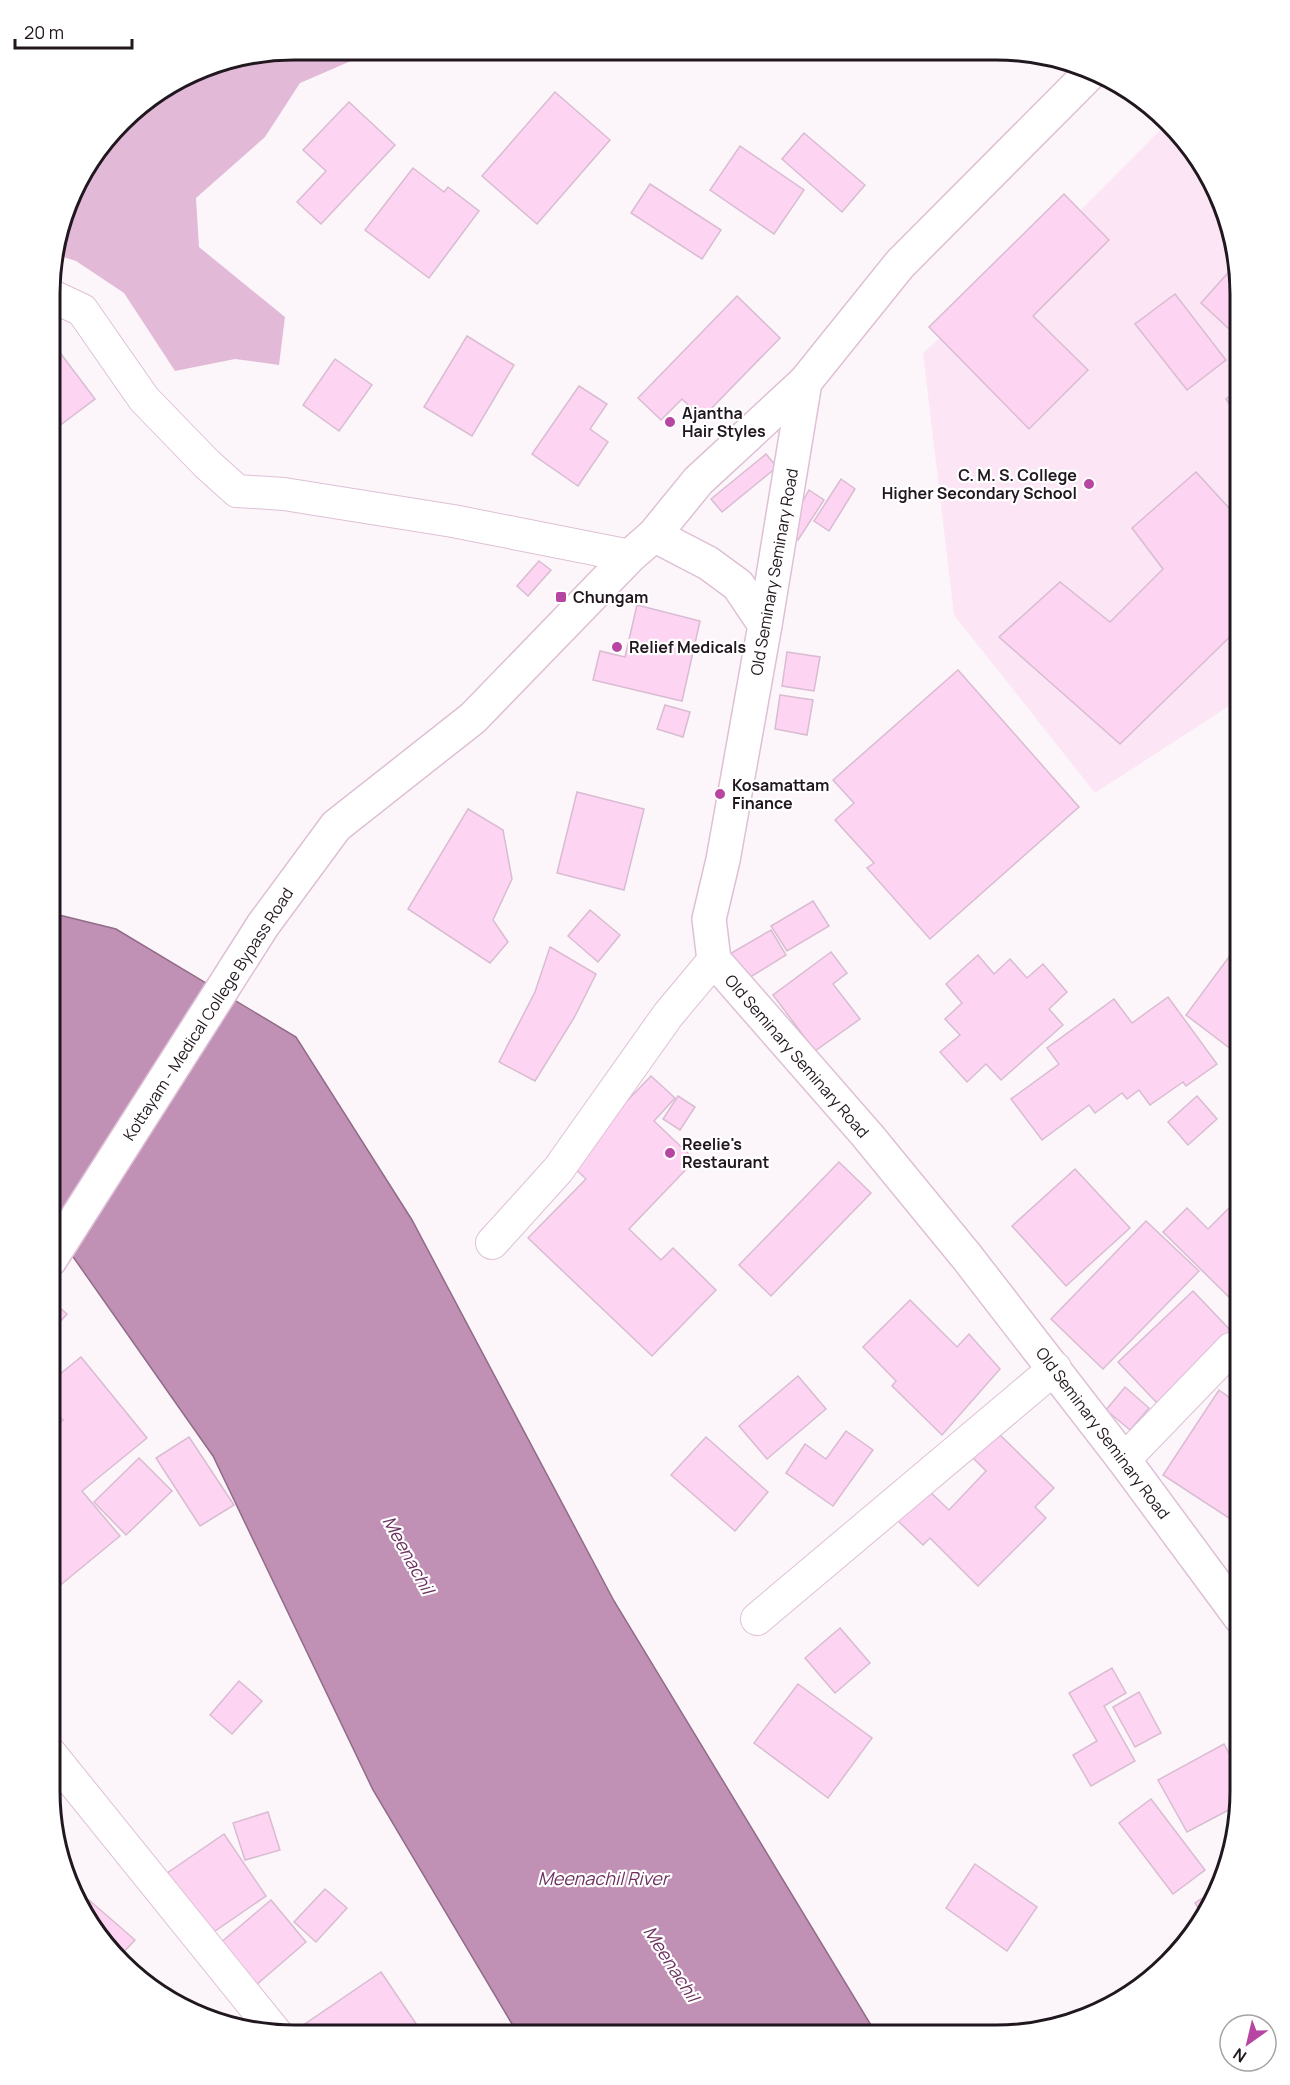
<svg xmlns="http://www.w3.org/2000/svg" width="1290" height="2085" font-family="Manrope,sans-serif">
<rect width="100%" height="100%" fill="#fcf6fa"/>
<path fill="#fce6f6" d="M 1167,123 L 1190,145 L 1222,201 L 1240,294 L 1240,699 L 1095,793 L 954,615 L 923,353 L 1081,210 Z"/>
<path fill="#e2bad7" d="M 294,50 L 365,50 L 358,58 L 300,83 L 265,137 L 196,198 L 199,247 L 285,317 L 279,365 L 235,359 L 175,371 L 124,293 L 76,261 L 54,254 L 75,186 L 133,110 L 201,68 Z"/>
<path fill="#c190b5" stroke="#916c88" stroke-width="1.5" d="M 51,913 L 116,929 L 296,1037 L 412,1220 L 614,1601 L 877,2035 L 518,2034 L 373,1790 L 213,1456 L 50,1224 Z"/>
<g fill="#fed4f3" stroke="#d9bcd1" stroke-width="1.5">
<path d="M 555,92 L 610,140 L 537,224 L 482,176 Z"/>
<path d="M 349,102 L 395,145 L 321,224 L 297,202 L 326,171 L 303,150 Z"/>
<path d="M 804,133 L 865,185 L 842,212 L 782,159 Z"/>
<path d="M 740,146 L 804,190 L 774,234 L 710,190 Z"/>
<path d="M 413,168 L 444,192 L 448,187 L 479,211 L 429,278 L 365,230 Z"/>
<path d="M 650,184 L 721,230 L 702,259 L 631,213 Z"/>
<path d="M 1064,194 L 1109,240 L 1033,316 L 1088,370 L 1029,429 L 929,327 Z"/>
<path d="M 1235,265 L 1240,294 L 1240,339 L 1201,303 Z"/>
<path d="M 1175,294 L 1226,360 L 1187,390 L 1135,324 Z"/>
<path d="M 737,296 L 780,338 L 702,418 L 682,399 L 661,420 L 638,398 Z"/>
<path d="M 467,336 L 514,365 L 472,436 L 424,407 Z"/>
<path d="M 55,346 L 95,399 L 51,432 L 51,349 Z"/>
<path d="M 335,359 L 372,385 L 339,431 L 303,405 Z"/>
<path d="M 579,386 L 607,404 L 590,429 L 608,442 L 578,486 L 532,454 Z"/>
<path d="M 1240,389 L 1240,419 L 1239,419 L 1226,399 Z"/>
<path d="M 766,454 L 777,467 L 722,512 L 711,499 Z"/>
<path d="M 1196,472 L 1240,520 L 1240,627 L 1120,744 L 999,637 L 1060,582 L 1110,622 L 1163,569 L 1132,528 Z"/>
<path d="M 841,479 L 855,489 L 829,531 L 814,521 Z"/>
<path d="M 809,490 L 824,500 L 798,540 L 785,532 Z"/>
<path d="M 539,561 L 551,570 L 528,596 L 517,586 Z"/>
<path d="M 637,605 L 700,621 L 682,701 L 593,680 L 600,651 L 625,657 Z"/>
<path d="M 787,652 L 820,657 L 814,691 L 782,686 Z"/>
<path d="M 958,670 L 1079,807 L 930,939 L 867,868 L 874,863 L 835,820 L 854,803 L 833,780 Z"/>
<path d="M 780,695 L 813,700 L 807,735 L 775,729 Z"/>
<path d="M 665,705 L 690,712 L 683,737 L 657,729 Z"/>
<path d="M 577,792 L 644,809 L 624,890 L 557,873 Z"/>
<path d="M 468,809 L 503,830 L 512,879 L 493,920 L 508,942 L 490,963 L 408,909 Z"/>
<path d="M 1240,839 L 1240,854 L 1233,848 Z"/>
<path d="M 813,901 L 829,926 L 787,951 L 771,926 Z"/>
<path d="M 590,910 L 620,935 L 598,962 L 568,936 Z"/>
<path d="M 771,930 L 786,955 L 744,981 L 728,955 Z"/>
<path d="M 1240,942 L 1240,1056 L 1186,1015 Z"/>
<path d="M 550,947 L 596,974 L 574,1018 L 535,1081 L 499,1062 L 535,992 Z"/>
<path d="M 831,952 L 847,973 L 833,984 L 860,1019 L 815,1051 L 773,995 Z"/>
<path d="M 978,955 L 994,974 L 1010,959 L 1027,978 L 1043,964 L 1067,992 L 1049,1009 L 1063,1025 L 1001,1080 L 986,1064 L 967,1082 L 940,1052 L 960,1035 L 945,1019 L 962,1003 L 946,984 Z"/>
<path d="M 1168,997 L 1217,1064 L 1186,1086 L 1183,1082 L 1150,1105 L 1139,1090 L 1127,1099 L 1122,1093 L 1095,1113 L 1089,1105 L 1042,1140 L 1011,1099 L 1059,1064 L 1047,1048 L 1114,999 L 1132,1023 Z"/>
<path d="M 651,1076 L 675,1098 L 654,1121 L 695,1160 L 629,1229 L 661,1260 L 673,1248 L 716,1290 L 652,1356 L 528,1238 L 586,1179 L 568,1162 Z"/>
<path d="M 678,1096 L 695,1107 L 680,1130 L 663,1119 Z"/>
<path d="M 1197,1096 L 1217,1119 L 1188,1145 L 1168,1122 Z"/>
<path d="M 839,1162 L 871,1193 L 771,1296 L 739,1265 Z"/>
<path d="M 1075,1169 L 1130,1228 L 1066,1286 L 1012,1226 Z"/>
<path d="M 1233,1204 L 1240,1211 L 1240,1300 L 1236,1304 L 1163,1232 L 1187,1208 L 1208,1229 Z"/>
<path d="M 1146,1221 L 1199,1271 L 1103,1369 L 1051,1319 Z"/>
<path d="M 1193,1291 L 1232,1332 L 1157,1403 L 1118,1362 Z"/>
<path d="M 50,1299 L 67,1314 L 50,1333 Z"/>
<path d="M 910,1300 L 957,1347 L 969,1334 L 1000,1369 L 942,1435 L 892,1386 L 896,1381 L 863,1347 Z"/>
<path d="M 81,1357 L 147,1438 L 82,1491 L 120,1536 L 58,1587 L 50,1576 L 50,1430 L 63,1420 L 50,1403 L 50,1382 Z"/>
<path d="M 798,1376 L 826,1409 L 767,1459 L 739,1426 Z"/>
<path d="M 1125,1387 L 1149,1408 L 1130,1430 L 1106,1410 Z"/>
<path d="M 1219,1390 L 1240,1405 L 1240,1439 L 1236,1446 L 1240,1449 L 1240,1515 L 1235,1522 L 1163,1475 Z"/>
<path d="M 846,1431 L 873,1450 L 833,1506 L 786,1473 L 805,1444 L 826,1459 Z"/>
<path d="M 996,1431 L 1054,1488 L 1035,1507 L 1046,1518 L 978,1586 L 930,1538 L 923,1545 L 895,1518 L 925,1487 L 949,1510 L 986,1471 L 971,1456 Z"/>
<path d="M 189,1437 L 234,1505 L 200,1526 L 156,1458 Z"/>
<path d="M 706,1437 L 768,1492 L 735,1531 L 671,1475 Z"/>
<path d="M 139,1458 L 172,1491 L 126,1535 L 94,1502 Z"/>
<path d="M 840,1628 L 870,1663 L 835,1693 L 805,1658 Z"/>
<path d="M 1112,1668 L 1126,1693 L 1104,1706 L 1135,1761 L 1091,1786 L 1073,1755 L 1097,1741 L 1069,1693 Z"/>
<path d="M 239,1681 L 262,1701 L 232,1734 L 210,1715 Z"/>
<path d="M 798,1684 L 872,1738 L 828,1798 L 754,1743 Z"/>
<path d="M 1139,1692 L 1161,1733 L 1135,1747 L 1113,1707 Z"/>
<path d="M 1224,1744 L 1240,1773 L 1240,1804 L 1187,1832 L 1158,1780 Z"/>
<path d="M 1151,1799 L 1205,1870 L 1173,1894 L 1119,1823 Z"/>
<path d="M 268,1812 L 280,1850 L 245,1860 L 233,1823 Z"/>
<path d="M 224,1834 L 266,1896 L 202,1940 L 160,1878 Z"/>
<path d="M 975,1864 L 1037,1907 L 1007,1951 L 946,1908 Z"/>
<path d="M 68,1883 L 82,1899 L 78,1902 L 68,1884 Z"/>
<path d="M 1221,1886 L 1204,1916 L 1195,1903 Z"/>
<path d="M 325,1889 L 347,1908 L 316,1942 L 294,1922 Z"/>
<path d="M 89,1900 L 135,1940 L 118,1958 L 100,1940 L 82,1908 Z"/>
<path d="M 271,1900 L 306,1942 L 249,1991 L 213,1949 Z"/>
<path d="M 381,1972 L 423,2034 L 303,2034 L 299,2028 Z"/>
</g>
<g fill="none" stroke-linecap="round" stroke-linejoin="round">
<g stroke="#dec0d6" stroke-width="34">
<g id="street">
<path d="M 52,296 L 82,310 L 144,399 L 207,464 L 237,491 L 284,494 L 453,521 L 630,556"/>
<path d="M 492,1243 L 558,1170 L 668,1015 L 714,960"/>
<path d="M 1124,1460 L 1231,1349"/>
<path d="M 757,1619 L 1055,1368"/>
<path d="M 50,1753 L 276,2033"/>
</g>
</g>
<g stroke="#dec0d6" stroke-width="36">
<g id="secondary">
<path d="M 805,382 L 765,625 L 723,860 L 709,919 L 714,960 L 867,1135 L 967,1257 L 1124,1460 L 1240,1617"/>
<path d="M 654,535 L 708,563 L 738,585 L 765,625"/>
<path d="M 50,1260 L 263,925 L 336,826 L 473,718 L 630,556 L 654,535 L 698,481 L 805,382 L 900,264 L 1093,70"/>
</g>
</g>
<use href="#street" stroke="#fff" stroke-width="32"/>
<use href="#secondary" stroke="#fff" stroke-width="33"/>
</g>
<g fill="#b746a2" stroke="#fff" stroke-width="2">
<circle cx="670" cy="422" r="6"/>
<circle cx="1089" cy="484" r="6"/>
<rect x="555" y="591" width="12" height="12" rx="3"/>
<circle cx="617" cy="647" r="6"/>
<circle cx="720" cy="794" r="6"/>
<circle cx="670" cy="1153" r="6"/>
</g>
<g text-anchor="middle" stroke-width="4.5" stroke-linejoin="round" paint-order="stroke">
<g font-size="16" font-weight="bold" fill="#21171f" stroke="#fff" text-anchor="start">
<text x="682" y="419">Ajantha<tspan x="682" dy="18">Hair Styles</tspan></text>
<text x="1077" y="481" text-anchor="end">C. M. S. College<tspan x="1077" dy="18">Higher Secondary School</tspan></text>
<text x="573" y="603">Chungam</text>
<text x="629" y="653">Relief Medicals</text>
<text x="732" y="791">Kosamattam<tspan x="732" dy="18">Finance</tspan></text>
<text x="682" y="1150">Reelie's<tspan x="682" dy="18">Restaurant</tspan></text>
</g>
<g font-size="16" fill="#21171f" stroke="#fff">
<text transform="translate(774 572) rotate(-80)" y="6">Old Seminary Seminary Road</text>
<text transform="translate(208 1014) rotate(-57)" y="6">Kottayam - Medical College Bypass Road</text>
<text transform="translate(797 1056) rotate(49)" y="6">Old Seminary Seminary Road</text>
<text transform="translate(1103 1433) rotate(53)" y="6">Old Seminary Seminary Road</text>
</g>
<g font-size="18" font-style="italic" fill="#6d3161" stroke="#fff">
<text transform="translate(408 1555) rotate(61)" y="6">Meenachil</text>
<text x="603" y="1885">Meenachil River</text>
<text transform="translate(671 1964) rotate(57)" y="6">Meenachil</text>
</g>
</g>
<path d="M0 0H1290V2085H0ZM294 60H996A234 234 0 0 1 1230 294V1791A234 234 0 0 1 996 2025H294A234 234 0 0 1 60 1791V294A234 234 0 0 1 294 60Z" fill="#fff" fill-rule="evenodd"/>
<path fill="none" stroke="#21171f" stroke-width="3" d="M294 60H996A234 234 0 0 1 1230 294V1791A234 234 0 0 1 996 2025H294A234 234 0 0 1 60 1791V294A234 234 0 0 1 294 60Z"/>
<g transform="translate(1248 2043) rotate(214)"><circle r="28" fill="#ffffff" stroke="#a6a2a5" stroke-width="1.5"/>
<path d="M0-4.5L10 22L0 15L-10 22Z" fill="#b746a2"/>
<text y="-9" font-size="16" font-weight="bold" text-anchor="middle" fill="#21171f">N</text>
</g>
<path d="M15 39v9h117v-9" fill="none" stroke="#21171f" stroke-width="3"/>
<text x="24" y="39" font-size="18" fill="#21171f" stroke="#ffffff" stroke-width="4.5" paint-order="stroke">20 m</text>
</svg>
